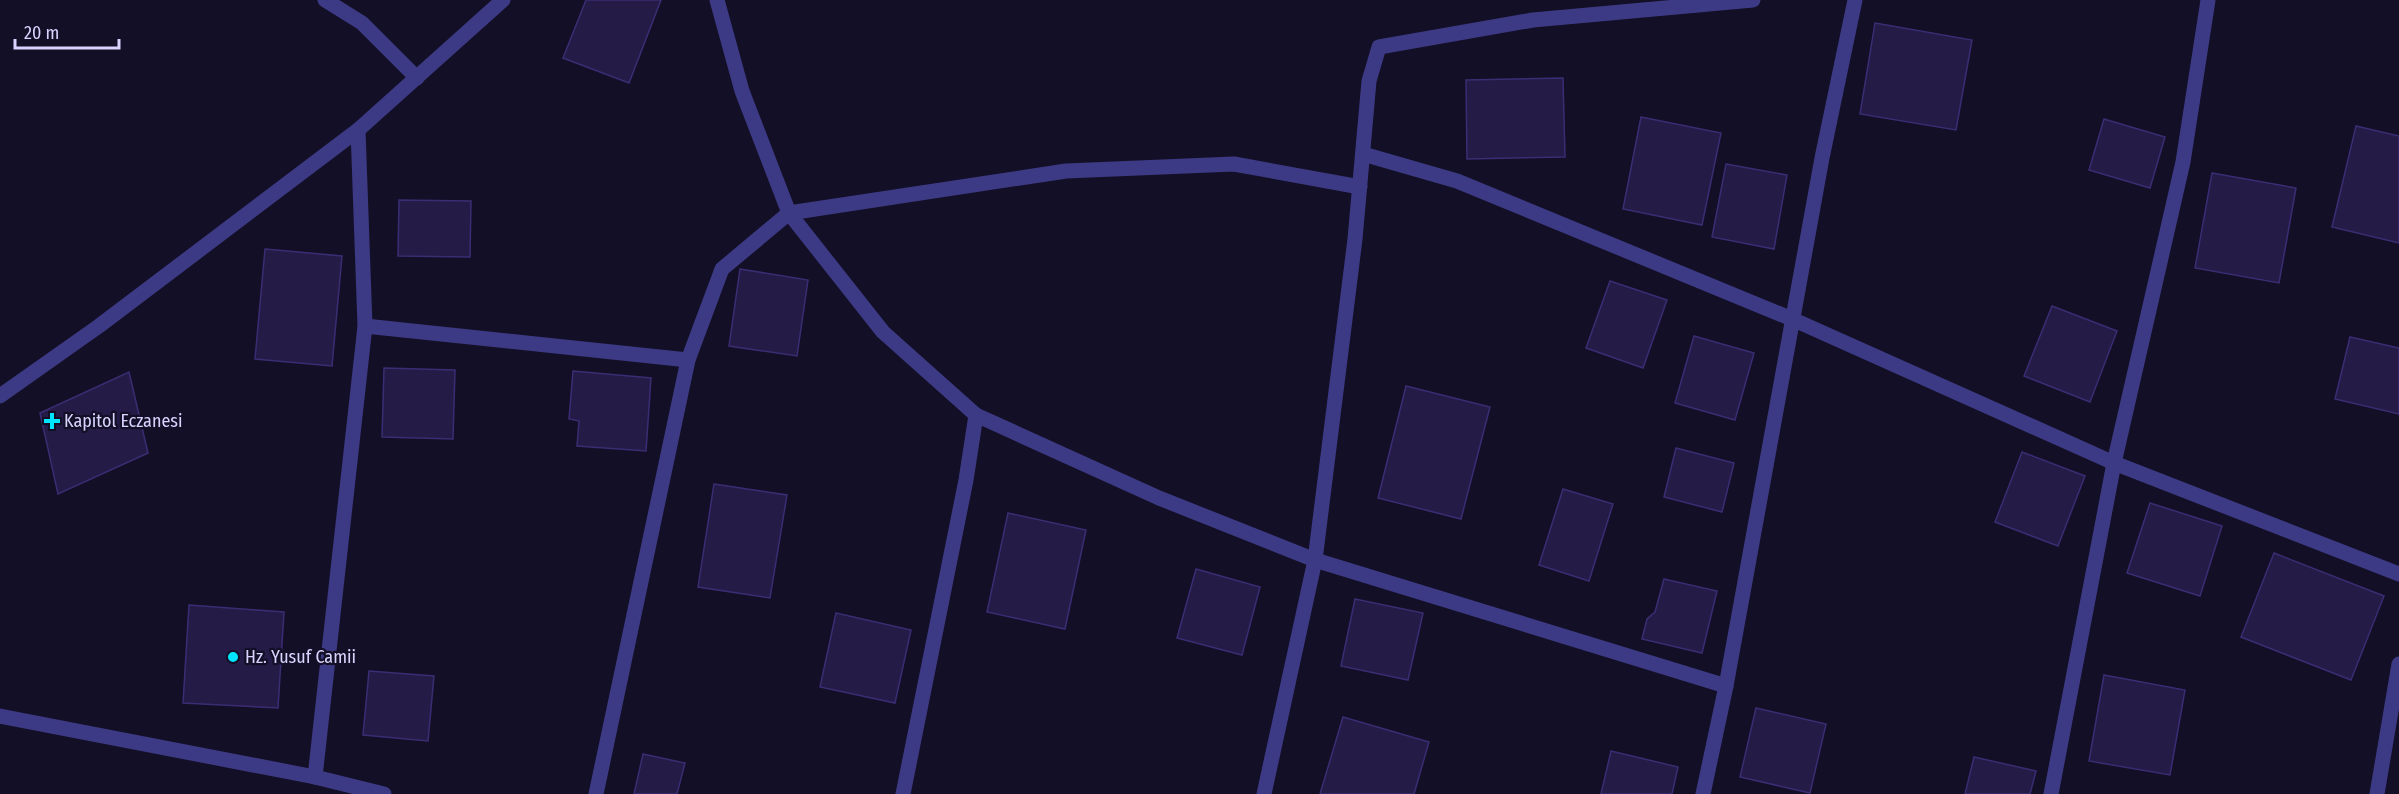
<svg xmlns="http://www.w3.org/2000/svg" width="2399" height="794" font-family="'Fira Sans Condensed',sans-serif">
<rect width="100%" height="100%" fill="#130f26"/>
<g fill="#241b47" stroke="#3b2d73" stroke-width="1.5">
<path d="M 586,0 L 661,0 L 629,83 L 563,58 Z"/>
<path d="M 1875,23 L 1972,40 L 1956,130 L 1860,114 Z"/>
<path d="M 1563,78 L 1565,157 L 1467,159 L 1466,80 Z"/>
<path d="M 1641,117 L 1721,133 L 1702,225 L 1623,209 Z"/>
<path d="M 2104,119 L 2165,137 L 2150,188 L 2089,170 Z"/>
<path d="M 2356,126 L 2399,136 L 2399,243 L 2332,227 Z"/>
<path d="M 1726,164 L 1787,175 L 1774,249 L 1712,237 Z"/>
<path d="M 2212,173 L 2296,188 L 2279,283 L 2195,268 Z"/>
<path d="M 399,200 L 471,201 L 470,257 L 398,256 Z"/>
<path d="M 265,249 L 342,256 L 332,366 L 255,359 Z"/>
<path d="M 740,269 L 808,280 L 797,356 L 729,346 Z"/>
<path d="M 1610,281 L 1667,300 L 1643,368 L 1586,348 Z"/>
<path d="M 2052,306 L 2117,331 L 2090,402 L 2024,376 Z"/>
<path d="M 1694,336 L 1754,353 L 1735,420 L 1675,403 Z"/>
<path d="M 2350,337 L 2399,348 L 2399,414 L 2335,399 Z"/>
<path d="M 384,368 L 455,370 L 453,439 L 382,437 Z"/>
<path d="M 573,371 L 651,378 L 646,451 L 577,446 L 579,421 L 569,419 Z"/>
<path d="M 129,372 L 148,453 L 58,494 L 40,413 Z"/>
<path d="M 1406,386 L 1490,407 L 1461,519 L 1378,498 Z"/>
<path d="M 1676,448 L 1734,463 L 1722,512 L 1664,497 Z"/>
<path d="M 2022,452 L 2085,476 L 2058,546 L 1995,522 Z"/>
<path d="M 714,484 L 787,495 L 770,598 L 698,587 Z"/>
<path d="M 1563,489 L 1613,504 L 1589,581 L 1539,565 Z"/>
<path d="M 2150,503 L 2222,526 L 2200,596 L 2127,573 Z"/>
<path d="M 1008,513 L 1086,530 L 1065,629 L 987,612 Z"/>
<path d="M 2274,553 L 2384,596 L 2351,680 L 2241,637 Z"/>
<path d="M 1196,569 L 1260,587 L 1242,655 L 1177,638 Z"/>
<path d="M 1664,579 L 1717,591 L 1702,653 L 1642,639 L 1647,619 L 1655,612 Z"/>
<path d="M 1355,599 L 1423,613 L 1408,680 L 1341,666 Z"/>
<path d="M 189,605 L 284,612 L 278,708 L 183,703 Z"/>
<path d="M 836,613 L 911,630 L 895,703 L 820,687 Z"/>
<path d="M 369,671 L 434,676 L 428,741 L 363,735 Z"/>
<path d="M 2104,675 L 2185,690 L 2170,775 L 2089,761 Z"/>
<path d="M 1756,708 L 1826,724 L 1810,793 L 1740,777 Z"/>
<path d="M 1343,717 L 1429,742 L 1414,794 L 1320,794 Z"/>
<path d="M 1611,751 L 1678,767 L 1672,794 L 1601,794 Z"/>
<path d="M 643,754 L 685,763 L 677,794 L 634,794 Z"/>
<path d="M 1974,757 L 2036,771 L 2030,794 L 1965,794 Z"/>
</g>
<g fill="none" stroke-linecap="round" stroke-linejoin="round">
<g stroke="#3d3a85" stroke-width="15">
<path d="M 325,0 L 362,23 L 417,78"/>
<path d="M 717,0 L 742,91 L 789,213 L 883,332 L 976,415 L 1159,498 L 1315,560 L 1726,686"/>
<path d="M 1363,154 L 1457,181 L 1792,319 L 2114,463 L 2399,574"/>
<path d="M 365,326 L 688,360"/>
<path d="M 0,396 L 99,326 L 358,130 L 503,0"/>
<path d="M 0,716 L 315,777 L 384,794"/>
<path d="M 315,777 L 365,326 L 358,130"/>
<path d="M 596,794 L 688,360 L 722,269 L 789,213 L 1066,171 L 1234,164 L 1360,187"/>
<path d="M 903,794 L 966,480 L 976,415"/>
<path d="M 1264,794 L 1315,560 L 1355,239 L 1369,81 L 1379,47 L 1533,20 L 1753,0"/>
<path d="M 1703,794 L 1726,686 L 1822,158 L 1855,0"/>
<path d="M 2051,794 L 2114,463 L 2183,162 L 2208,0"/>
<path d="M 2377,794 L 2399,664"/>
</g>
</g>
<g fill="#00e5ff" stroke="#130f26" stroke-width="2">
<path d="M49 412h6v6h6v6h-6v6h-6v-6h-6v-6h6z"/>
<circle cx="233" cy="657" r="6"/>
</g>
<g text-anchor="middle" stroke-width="4.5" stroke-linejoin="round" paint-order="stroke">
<g font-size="18" fill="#d9d4ff" stroke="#130f26" text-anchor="start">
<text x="64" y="427">Kapitol Eczanesi</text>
<text x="245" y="663">Hz. Yusuf Camii</text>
</g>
</g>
<path d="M15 39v9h104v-9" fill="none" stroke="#d9d4ff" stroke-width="3"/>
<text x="24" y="39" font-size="18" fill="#d9d4ff" stroke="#130f26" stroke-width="4.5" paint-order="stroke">20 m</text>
</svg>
